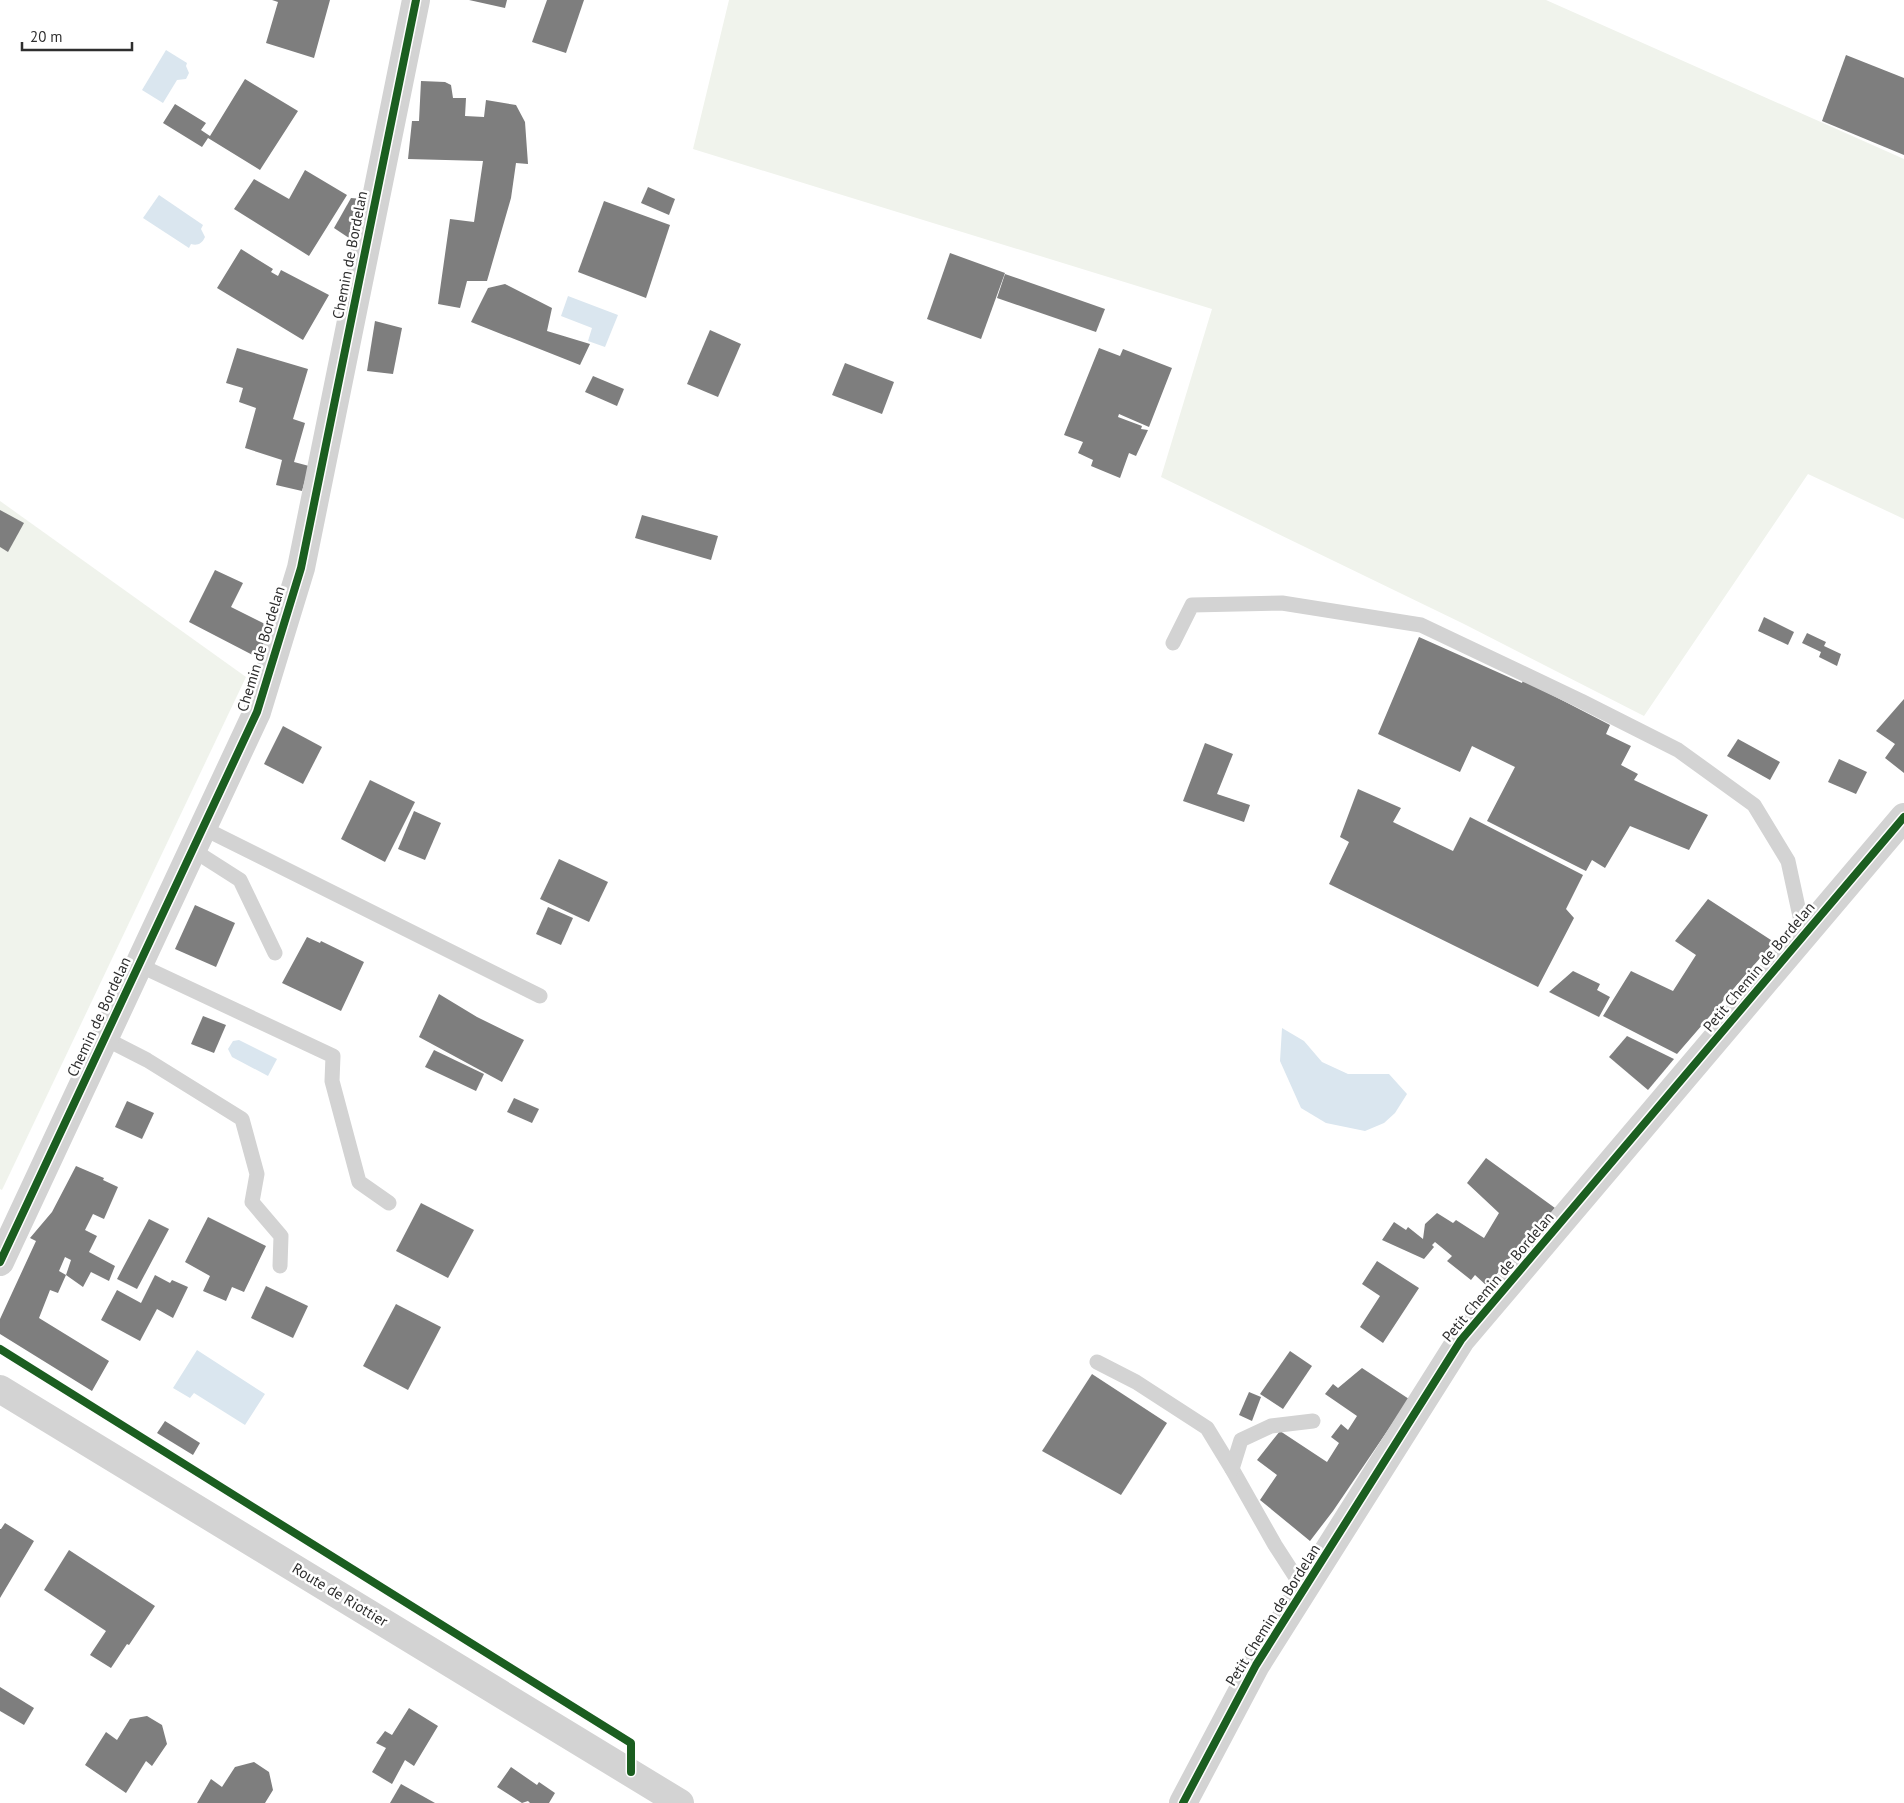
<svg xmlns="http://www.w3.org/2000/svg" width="1904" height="1803" font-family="'PT Sans',sans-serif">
<rect width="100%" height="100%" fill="#fff"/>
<g fill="#f0f3ec">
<path d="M 729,0 L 1546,0 L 1904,159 L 1904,519 L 1808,474 L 1644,716 L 1464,624 L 1161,477 L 1212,309 L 693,149 Z"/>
<path d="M 0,501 L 246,677 L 2,1190 L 0,1189 Z"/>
</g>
<g fill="#dae6ef">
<path d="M 166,50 L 187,63 L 186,66 L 189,73 L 186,79 L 177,80 L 163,103 L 142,90 Z"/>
<path d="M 159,195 L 203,225 L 201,229 L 205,237 C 202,244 197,246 191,244 L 189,248 L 143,218 Z"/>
<path d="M 568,296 L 618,315 L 605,347 L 588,341 L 592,328 L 561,316 Z"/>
<path d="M 1282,1028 L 1304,1041 L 1322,1062 L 1348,1074 L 1389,1074 L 1407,1094 L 1395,1113 L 1384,1123 L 1365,1131 L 1326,1123 L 1301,1108 L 1280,1061 Z"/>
<path d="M 239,1040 L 277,1059 L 268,1076 L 232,1057 L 228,1049 L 233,1041 Z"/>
<path d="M 197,1350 L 265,1394 L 245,1425 L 194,1393 L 190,1398 L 173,1388 Z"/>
</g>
<g fill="#7e7e7e">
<path d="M 272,0 L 330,0 L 314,58 L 266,43 L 278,2 Z"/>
<path d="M 469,0 L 507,0 L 505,8 Z"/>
<path d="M 547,0 L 584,0 L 566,53 L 532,42 Z"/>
<path d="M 1846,55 L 1904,78 L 1904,155 L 1822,121 Z"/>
<path d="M 245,79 L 298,111 L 260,170 L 208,138 L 202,147 L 163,123 L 175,104 L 206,123 L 201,130 L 210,136 Z"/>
<path d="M 421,81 L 445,82 L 451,85 L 453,98 L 466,98 L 465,116 L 484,117 L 486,100 L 516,105 L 525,122 L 528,164 L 516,163 L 511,198 L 487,281 L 467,281 L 460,308 L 438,304 L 450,219 L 474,222 L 483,161 L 408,159 L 412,121 L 419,121 Z"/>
<path d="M 305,170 L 347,195 L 309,256 L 234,209 L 254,179 L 289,199 Z"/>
<path d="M 648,187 L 675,199 L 669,215 L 641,203 Z"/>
<path d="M 351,198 L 362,199 L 352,240 L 334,228 Z"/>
<path d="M 604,201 L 670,225 L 646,298 L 578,272 Z"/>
<path d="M 241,249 L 273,269 L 271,272 L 278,276 L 281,270 L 329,295 L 303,340 L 217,288 Z"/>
<path d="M 950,253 L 1005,273 L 981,339 L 927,319 Z"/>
<path d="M 1005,274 L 1105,309 L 1096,332 L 997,298 Z"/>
<path d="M 505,284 L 552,308 L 547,331 L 590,344 L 580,365 L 471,322 L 488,288 Z"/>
<path d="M 375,321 L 402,328 L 393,374 L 367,371 Z"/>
<path d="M 710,330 L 741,344 L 718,397 L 687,384 Z"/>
<path d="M 237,348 L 308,369 L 293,419 L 305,423 L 294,462 L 309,466 L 302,491 L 276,485 L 282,460 L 245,448 L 256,408 L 239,402 L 243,388 L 226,383 Z"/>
<path d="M 1099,348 L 1120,356 L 1123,349 L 1172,368 L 1149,427 L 1119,414 L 1118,417 L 1142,426 L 1141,429 L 1148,430 L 1136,456 L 1129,453 L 1120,478 L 1091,466 L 1093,460 L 1078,453 L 1083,442 L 1064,435 Z"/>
<path d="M 845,363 L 894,382 L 882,414 L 832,395 Z"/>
<path d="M 593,376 L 624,389 L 617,406 L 585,392 Z"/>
<path d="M 0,510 L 24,523 L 8,552 L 0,547 Z"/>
<path d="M 642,515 L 718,536 L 711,560 L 635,538 Z"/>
<path d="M 215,570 L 243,583 L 231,607 L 271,627 L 264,661 L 189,622 Z"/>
<path d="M 1764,617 L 1794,632 L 1788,645 L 1758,631 Z"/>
<path d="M 1807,633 L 1826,642 L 1824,646 L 1841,654 L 1837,666 L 1819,657 L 1821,652 L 1802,643 Z"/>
<path d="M 1419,637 L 1522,683 L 1523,680 L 1610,725 L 1606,734 L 1631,746 L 1621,765 L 1638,774 L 1634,780 L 1708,815 L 1689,850 L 1630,826 L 1605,868 L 1592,860 L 1586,871 L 1487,821 L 1515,767 L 1472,746 L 1460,772 L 1378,734 Z"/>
<path d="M 1904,699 L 1904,773 L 1885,758 L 1895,744 L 1876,731 Z"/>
<path d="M 283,726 L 322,747 L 303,784 L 264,764 Z"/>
<path d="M 1738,739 L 1780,762 L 1770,780 L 1727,756 Z"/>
<path d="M 1205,743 L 1233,754 L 1217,794 L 1250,805 L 1244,822 L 1183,801 Z"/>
<path d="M 1839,759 L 1867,772 L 1856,794 L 1828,782 Z"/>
<path d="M 370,780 L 415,802 L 385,862 L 341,839 Z"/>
<path d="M 1358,789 L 1401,808 L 1393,822 L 1453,851 L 1470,817 L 1583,875 L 1566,909 L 1574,918 L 1538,987 L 1329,884 L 1349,842 L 1340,837 Z"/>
<path d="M 414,811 L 441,823 L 425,860 L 398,849 Z"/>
<path d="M 559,859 L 608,882 L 589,922 L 540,899 Z"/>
<path d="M 1708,899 L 1774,942 L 1677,1054 L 1603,1016 L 1631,971 L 1673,991 L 1696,955 L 1675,941 Z"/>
<path d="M 195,905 L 235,923 L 216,967 L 175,949 Z"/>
<path d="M 548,907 L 573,918 L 561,945 L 536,934 Z"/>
<path d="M 307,937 L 320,943 L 321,941 L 364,962 L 341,1011 L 282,983 Z"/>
<path d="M 1573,971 L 1600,984 L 1597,990 L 1610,997 L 1599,1017 L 1549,992 Z"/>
<path d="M 439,994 L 477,1017 L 524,1040 L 502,1082 L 419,1037 Z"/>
<path d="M 203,1016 L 226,1025 L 214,1053 L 191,1044 Z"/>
<path d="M 1627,1036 L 1674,1059 L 1648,1090 L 1609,1057 Z"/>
<path d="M 434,1050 L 484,1074 L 476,1091 L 425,1067 Z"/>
<path d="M 514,1098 L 539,1109 L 532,1123 L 507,1112 Z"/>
<path d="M 127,1101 L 154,1113 L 142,1139 L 115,1127 Z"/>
<path d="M 1486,1158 L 1555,1208 L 1527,1243 L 1513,1254 L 1487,1286 L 1475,1275 L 1471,1280 L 1447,1261 L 1452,1256 L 1435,1242 L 1432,1245 L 1434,1247 L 1424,1259 L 1382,1240 L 1394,1222 L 1406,1230 L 1408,1227 L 1423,1239 L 1425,1224 L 1437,1213 L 1453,1223 L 1456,1220 L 1484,1238 L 1499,1213 L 1467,1183 Z"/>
<path d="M 76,1166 L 104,1178 L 103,1180 L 118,1187 L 104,1219 L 93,1214 L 85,1230 L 97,1236 L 89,1252 L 115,1266 L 109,1281 L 91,1272 L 83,1287 L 66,1275 L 71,1260 L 65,1257 L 59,1271 L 66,1275 L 58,1293 L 50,1290 L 39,1318 L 109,1361 L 92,1391 L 0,1334 L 0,1319 L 36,1241 L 30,1238 L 52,1212 Z"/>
<path d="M 421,1203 L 474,1230 L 448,1278 L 396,1251 Z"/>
<path d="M 208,1217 L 266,1246 L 244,1292 L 232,1287 L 226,1301 L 203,1291 L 210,1276 L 185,1262 Z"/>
<path d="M 149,1219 L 169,1229 L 137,1289 L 117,1279 Z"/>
<path d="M 1377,1261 L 1419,1288 L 1383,1343 L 1360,1327 L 1380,1296 L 1362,1284 Z"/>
<path d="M 155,1275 L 170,1283 L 172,1280 L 188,1287 L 173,1318 L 157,1309 L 140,1341 L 101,1320 L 117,1290 L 141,1303 Z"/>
<path d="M 266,1286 L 308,1306 L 293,1338 L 251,1318 Z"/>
<path d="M 396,1304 L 441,1327 L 408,1390 L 363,1366 Z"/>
<path d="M 1290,1351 L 1312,1366 L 1283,1409 L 1260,1394 Z"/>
<path d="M 1362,1368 L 1409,1399 L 1333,1511 L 1310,1541 L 1260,1500 L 1277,1475 L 1257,1460 L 1280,1431 L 1327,1462 L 1339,1443 L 1331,1437 L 1341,1424 L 1348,1430 L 1357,1416 L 1325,1394 L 1333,1384 L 1338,1388 Z"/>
<path d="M 1092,1374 L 1167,1423 L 1121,1495 L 1042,1451 Z"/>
<path d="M 1249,1392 L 1261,1397 L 1252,1421 L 1239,1415 Z"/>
<path d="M 165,1421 L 200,1443 L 193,1455 L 157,1433 Z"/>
<path d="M 5,1523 L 34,1541 L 0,1598 L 0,1529 L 1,1529 Z"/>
<path d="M 69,1550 L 155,1606 L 129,1645 L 127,1644 L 111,1668 L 90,1655 L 106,1631 L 44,1590 Z"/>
<path d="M 0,1687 L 34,1708 L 24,1725 L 0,1711 Z"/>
<path d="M 409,1708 L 438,1726 L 414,1766 L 405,1760 L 392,1784 L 372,1772 L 386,1748 L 376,1743 L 385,1731 L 392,1735 Z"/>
<path d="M 147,1716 L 162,1725 L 167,1744 L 152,1766 L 146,1761 L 126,1793 L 85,1765 L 106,1732 L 117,1740 L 130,1719 Z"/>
<path d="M 254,1762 L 269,1772 L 273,1790 L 265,1803 L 197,1803 L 211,1779 L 222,1787 L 235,1767 Z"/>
<path d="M 511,1767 L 537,1785 L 539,1782 L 555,1793 L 549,1803 L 530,1803 L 528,1801 L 522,1803 L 497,1787 Z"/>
<path d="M 401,1784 L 435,1803 L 390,1803 Z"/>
</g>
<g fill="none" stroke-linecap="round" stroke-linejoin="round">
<path stroke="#d3d3d3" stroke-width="3" stroke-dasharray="2.5 2.5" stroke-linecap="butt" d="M 0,1349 L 12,1357"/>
<g stroke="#d3d3d3" stroke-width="15">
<path d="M 1173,643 L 1192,605 L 1282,603 L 1421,625 L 1581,701 L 1678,750 L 1754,805 L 1788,861 L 1804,935"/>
<path d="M 203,828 L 540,996"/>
<path d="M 193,850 L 240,880 L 275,953"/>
<path d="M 139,965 L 333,1056 L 332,1081 L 359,1182 L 389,1203"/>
<path d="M 104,1038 L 147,1060 L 242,1119 L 257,1174 L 252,1202 L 281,1236 L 280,1266"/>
<path d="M 1097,1362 L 1136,1382 L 1207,1428 L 1232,1469 L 1275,1545 L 1304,1590"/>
<path d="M 1232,1469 L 1241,1440 L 1271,1426 L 1313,1421"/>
</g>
<g stroke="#d3d3d3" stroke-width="28">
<path d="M 0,1262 L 257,712 L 301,568 L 416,0"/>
<path d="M 0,1389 L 680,1803"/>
<path d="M 1183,1803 L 1256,1665 L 1461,1340 L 1904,817"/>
</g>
<g stroke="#fff" stroke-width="11">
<g id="cycleway">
<path d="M 0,1262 L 257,712 L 301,568 L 416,0"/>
<path d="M 0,1349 L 631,1743 L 631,1772"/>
<path d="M 1183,1803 L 1256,1665 L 1461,1340 L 1904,817"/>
</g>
</g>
<use href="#cycleway" stroke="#1b5e20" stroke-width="8"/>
</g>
<g text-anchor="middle" stroke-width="5" stroke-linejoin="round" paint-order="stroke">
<g font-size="15" fill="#2e2e2e" stroke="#fff">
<text transform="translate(350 255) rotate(-79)" y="5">Chemin de Bordelan</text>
<text transform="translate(261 649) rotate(-73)" y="5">Chemin de Bordelan</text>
<text transform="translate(1759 967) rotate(-50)" y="5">Petit Chemin de Bordelan</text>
<text transform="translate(99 1017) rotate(-65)" y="5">Chemin de Bordelan</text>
<text transform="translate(1498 1277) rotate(-50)" y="5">Petit Chemin de Bordelan</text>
<text transform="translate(340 1595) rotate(31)" y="5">Route de Riottier</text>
<text transform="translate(1273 1615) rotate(-58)" y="5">Petit Chemin de Bordelan</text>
</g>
</g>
<path d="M22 42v8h110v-8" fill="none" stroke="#2e2e2e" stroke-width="2.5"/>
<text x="30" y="42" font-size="15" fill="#2e2e2e" stroke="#ffffff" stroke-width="4" paint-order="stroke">20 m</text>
</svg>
